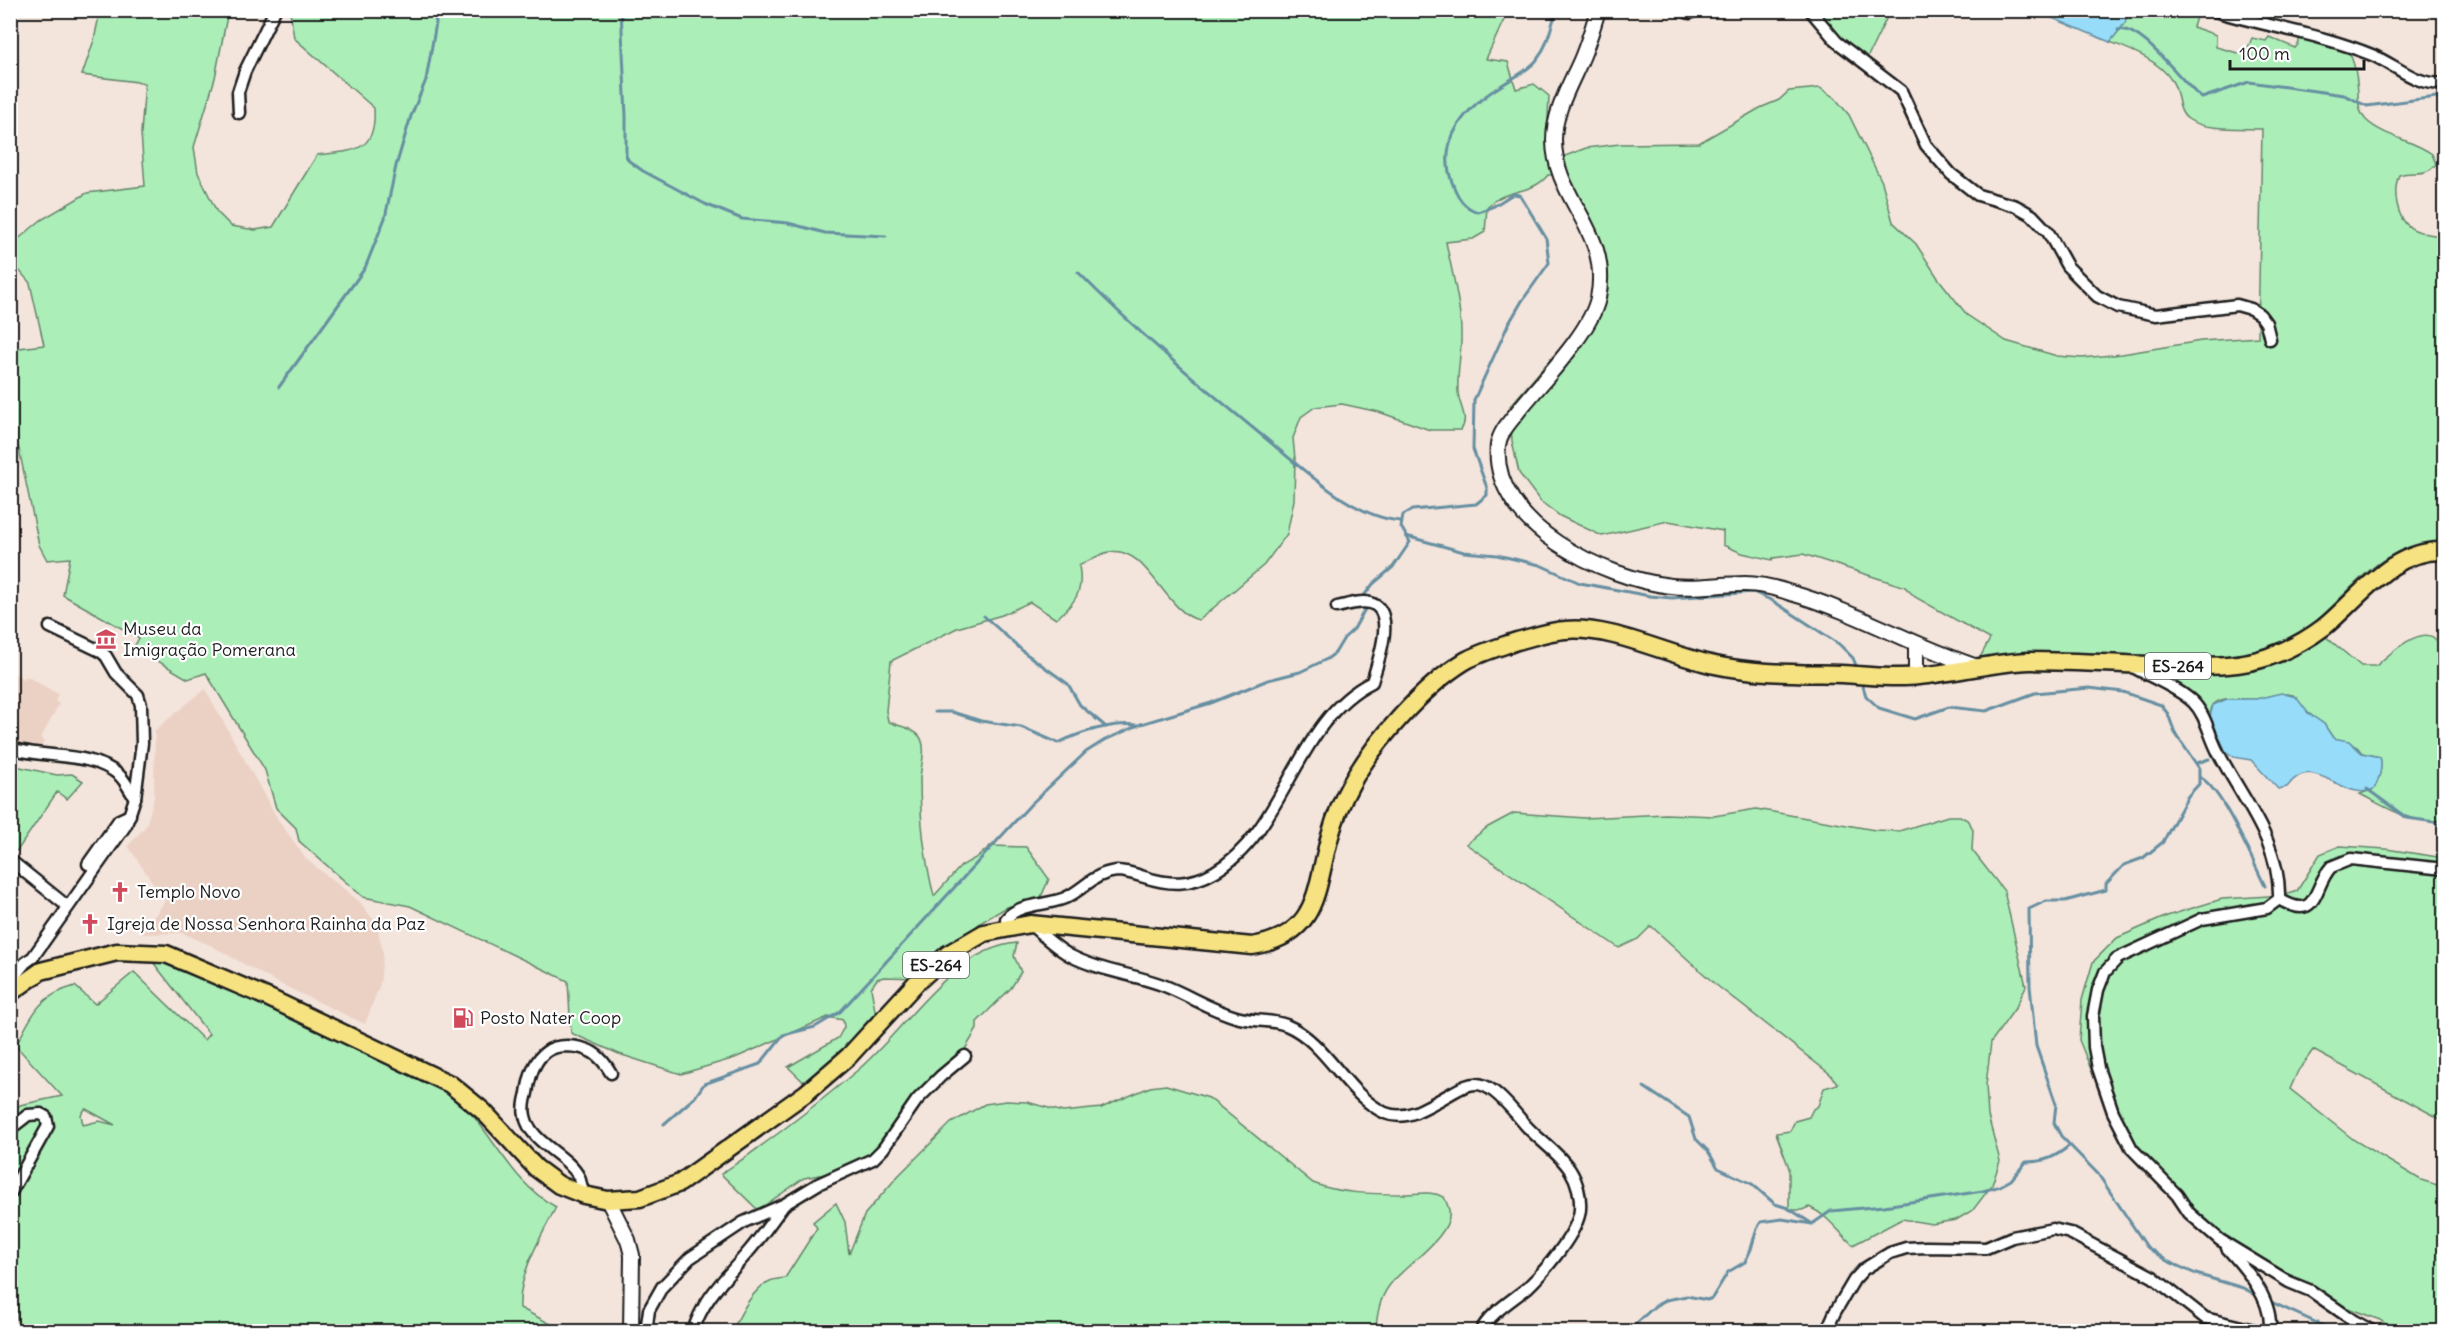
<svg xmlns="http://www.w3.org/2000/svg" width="2455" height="1342" font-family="Delius,sans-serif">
<rect width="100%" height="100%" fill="#f3e4dc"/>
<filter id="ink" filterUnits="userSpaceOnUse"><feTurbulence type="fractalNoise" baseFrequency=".0167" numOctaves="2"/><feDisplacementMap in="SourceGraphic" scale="12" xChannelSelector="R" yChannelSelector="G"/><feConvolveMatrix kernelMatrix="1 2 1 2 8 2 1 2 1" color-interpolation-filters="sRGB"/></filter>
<g filter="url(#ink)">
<g fill="#ebd1c4">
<path d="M 15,674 L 24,679 L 26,676 L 58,694 L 55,701 L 59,704 L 41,738 L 44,741 L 40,749 L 11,743 L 11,682 Z"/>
<path d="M 205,689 L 277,818 L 306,859 L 360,902 L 377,925 L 383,953 L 380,984 L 365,1024 L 276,982 L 212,946 L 182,933 L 142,934 L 165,901 L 128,846 L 146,826 L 154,798 L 155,730 Z"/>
</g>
<g fill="#abeeb8" stroke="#64856a" stroke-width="1.5" fill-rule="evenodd">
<path d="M 100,11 L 228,11 L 215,78 L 194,147 L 198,173 L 217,212 L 231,226 L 255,230 L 273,227 L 317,155 C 353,151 377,153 374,108 L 294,38 L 290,11 L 1508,11 L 1486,59 L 1508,62 L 1516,89 L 1534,84 L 1549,96 L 1547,138 L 1553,175 L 1548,175 C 1531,196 1506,187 1487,207 L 1485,232 L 1473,239 L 1446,242 C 1452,273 1462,307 1461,339 C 1461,356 1457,373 1458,391 C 1458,405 1470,417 1461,430 L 1430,430 L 1379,412 L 1342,404 L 1315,407 L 1301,417 L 1293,438 L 1295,459 L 1294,500 L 1287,534 L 1264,565 L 1199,620 C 1165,613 1147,544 1109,552 C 1099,554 1088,561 1079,566 C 1084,592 1075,603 1056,619 L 1030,602 L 1002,615 L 957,628 L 891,661 L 886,711 L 888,721 C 898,727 913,727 920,737 C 927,748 921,765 920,778 C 920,819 924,857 934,896 L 961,866 L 979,856 L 990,846 L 1026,847 L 1049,879 L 1040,899 L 1007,907 L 980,923 L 919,978 L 884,977 L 877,979 L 871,988 L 879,1033 L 814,1092 L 788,1067 L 838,1038 L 844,1027 L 843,1020 L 828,1017 L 735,1058 L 681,1074 L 619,1054 L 571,1033 L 568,981 L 410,906 L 363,897 L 299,841 L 296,828 L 276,808 L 265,770 L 206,673 L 188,679 L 134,647 L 139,638 L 63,595 L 70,558 L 47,560 L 39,545 L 11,411 L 11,349 L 44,345 L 30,283 L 19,270 L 11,264 L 10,246 L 41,220 L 87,193 L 145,186 L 141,133 L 145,83 L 82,75 L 94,40 Z"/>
<path d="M 1807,11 L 1890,11 L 1867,58 L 1838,43 Z"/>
<path d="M 2127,11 L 2198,11 L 2193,27 L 2216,35 L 2216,47 L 2245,55 L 2252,38 L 2266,41 L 2269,37 L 2295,48 L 2299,43 L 2299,27 C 2344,33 2356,49 2358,94 C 2358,103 2359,113 2366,120 C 2384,137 2413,140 2432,154 L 2436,164 C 2425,178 2414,170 2399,175 C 2395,185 2395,194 2397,204 C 2403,233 2420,232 2444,237 L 2444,545 C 2379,537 2351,597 2304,631 C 2282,646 2257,654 2231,658 L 2044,664 L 2005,671 L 2000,666 L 1977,663 L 1990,639 L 1915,597 L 1905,587 L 1803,554 L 1773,558 L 1772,560 L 1742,553 L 1723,545 L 1723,531 L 1668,521 L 1602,536 L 1560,516 L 1540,501 L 1519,473 L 1512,441 L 1510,406 L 1603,299 L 1608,274 L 1593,227 L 1560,158 L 1586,148 L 1620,144 L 1699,143 L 1760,108 L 1779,100 L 1789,91 L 1820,88 L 1835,98 L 1849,115 L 1882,182 L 1893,222 L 1916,244 L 1938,278 L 1967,315 L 2006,341 L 2057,356 L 2082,358 L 2122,354 L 2201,341 L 2258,337 L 2262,129 C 2242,128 2205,131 2188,119 C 2176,111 2180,92 2172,81 C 2159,60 2131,50 2110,42 L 2125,23 Z"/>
<path d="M 2320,632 L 2361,666 L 2376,666 C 2387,656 2423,622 2437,641 C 2440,645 2442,653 2444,658 L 2444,820 C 2414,826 2386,807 2360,794 L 2374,789 C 2379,779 2383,768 2380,757 L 2362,753 L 2357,747 L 2333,738 L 2324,724 L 2308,713 L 2293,695 C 2279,692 2269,697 2256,699 C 2243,701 2225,694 2214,704 C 2210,708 2211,712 2210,717 C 2200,711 2198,706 2191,697 C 2182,685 2168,678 2156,671 L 2212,669 Z"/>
<path d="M 11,765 L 57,775 L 72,774 L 83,781 L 67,799 L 57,792 L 17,851 L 11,846 L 11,791 L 16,783 L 11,779 Z"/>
<path d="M 1756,809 L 1875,830 L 1899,831 L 1948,816 L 1960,816 L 1969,821 L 1973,830 L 1972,850 L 2004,891 L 2026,986 L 2016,1007 L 1991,1042 L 1986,1085 L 1988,1116 L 2000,1161 L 1992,1185 L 1973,1210 L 1956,1220 L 1932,1224 L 1902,1219 L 1853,1245 C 1838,1232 1828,1215 1809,1207 L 1802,1210 L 1789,1210 L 1789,1168 L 1776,1133 L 1790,1131 L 1795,1121 L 1809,1117 L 1813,1109 L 1818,1106 L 1824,1088 L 1838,1084 L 1830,1074 L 1715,984 L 1651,926 L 1638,939 L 1619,948 L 1466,844 L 1488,827 L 1514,813 L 1585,818 L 1666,814 L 1714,816 Z"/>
<path d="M 2340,846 L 2386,849 L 2444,858 L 2444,1121 L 2313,1050 L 2298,1071 L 2290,1089 L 2354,1140 L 2421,1180 L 2444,1187 L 2444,1331 L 2395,1331 L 2380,1320 L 2337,1304 L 2197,1218 L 2116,1130 L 2079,1040 L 2082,1000 L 2093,962 L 2117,938 L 2167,916 L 2222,899 L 2285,895 L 2297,891 L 2320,854 Z"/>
<path d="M 1017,943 L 1014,956 L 1021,972 L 1011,988 L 977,1022 L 977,1029 L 964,1051 L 952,1063 L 936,1072 L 919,1092 L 891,1136 L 857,1168 L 804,1178 L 758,1210 L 721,1174 C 770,1141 814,1107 859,1069 C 907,1028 951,949 1017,943 Z"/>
<path d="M 149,957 L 171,961 L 438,1084 C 449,1093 460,1101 469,1111 C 498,1144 516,1186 556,1207 C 541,1237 518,1274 520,1308 L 564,1331 L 18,1331 L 16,1297 L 11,1297 L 11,1114 L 20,1105 L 62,1096 L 16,1046 C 32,1015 38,996 75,986 L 95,1004 L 134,972 L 204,1040 L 209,1034 ZM 85,1109 L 86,1109 L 115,1125 L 99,1121 L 83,1125 L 81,1115 Z"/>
<path d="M 1166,1085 L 1209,1098 L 1313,1183 C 1340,1194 1373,1194 1402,1194 C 1418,1194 1429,1190 1444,1197 C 1446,1201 1448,1206 1449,1210 C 1454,1236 1403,1266 1389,1286 C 1380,1298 1378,1311 1376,1326 L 1381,1331 L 732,1331 C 740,1315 752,1289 770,1281 C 774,1279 780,1279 785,1278 L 817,1228 L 813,1222 L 836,1203 L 845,1222 L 849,1254 L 865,1214 L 898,1176 L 951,1123 L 985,1104 L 1006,1101 L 1027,1102 L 1063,1112 L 1101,1108 L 1150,1087 Z"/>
</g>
<g fill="#97dcf9" stroke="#668fa1" stroke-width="1.5">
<path d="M 2012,11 L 2127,10 L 2128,11 L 2125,23 L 2110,42 L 2050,17 Z"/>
<path d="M 2281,693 L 2296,697 L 2308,713 L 2324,724 L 2333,738 L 2349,741 L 2362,753 L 2380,757 C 2383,767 2379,780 2374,789 C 2343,804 2314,749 2287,787 L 2278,789 L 2251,760 L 2234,757 L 2226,752 L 2210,716 L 2213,705 L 2227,699 L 2256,699 Z"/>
</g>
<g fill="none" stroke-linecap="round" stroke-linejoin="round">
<g stroke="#668fa1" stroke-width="3">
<path d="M 621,10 L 626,116 L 626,156 L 629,161 L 643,171 L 705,204 L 742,219 L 788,223 L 825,233 L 886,236"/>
<path d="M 2118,30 C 2142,24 2183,85 2202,98 L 2249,82 L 2344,95 L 2367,106 L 2444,96"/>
<path d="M 1078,272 C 1135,330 1197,382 1259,433 C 1297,463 1351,518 1401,521"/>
<path d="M 279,387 L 365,268 L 385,218 L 396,166 L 411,116 L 426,80 L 436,23 L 434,10"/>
<path d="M 1406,536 L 1464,552 L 1497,555 L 1540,565 L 1580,583 L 1650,596 L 1672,598 L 1753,592 L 1773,601 L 1839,644 L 1853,658 L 1857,668"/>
<path d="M 1363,597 L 1373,584 L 1393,567 L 1410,542 L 1401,527 L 1403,515 L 1412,510 L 1476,504 L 1487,495 L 1487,488 L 1473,449 L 1474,400 L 1508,325 L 1522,301 L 1549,263 L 1546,238 L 1520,195 L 1513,194 L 1494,206 L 1478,212 C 1463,208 1457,196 1452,182 C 1436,140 1467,106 1502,85 C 1513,78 1527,71 1536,61 C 1548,46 1550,28 1557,10"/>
<path d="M 984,616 L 1025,653 L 1068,684 L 1080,705 L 1106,727"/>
<path d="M 1861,680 L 1866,696 L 1879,708 L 1915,719 L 1949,707 L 1986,711 L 2035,693 L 2089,688 L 2123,692 L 2161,705 L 2168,714 L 2175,733 L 2199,768 L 2199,784 L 2188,796 L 2163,842 L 2143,858 L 2124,865 L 2106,884 L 2106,890 L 2065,901 L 2046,901 L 2029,909 L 2030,986 L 2036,1046 L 2056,1104 L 2054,1123 L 2061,1136 L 2098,1174 L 2147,1247 L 2167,1261 L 2196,1274 L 2243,1288 L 2258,1296"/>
<path d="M 935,712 L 952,712 L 981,721 L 1021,727 L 1058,743 C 1081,732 1112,722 1138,725"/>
<path d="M 2197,763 L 2209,759"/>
<path d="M 2200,777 C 2223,790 2252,860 2265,886"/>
<path d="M 2367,789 L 2407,818 L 2435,822 L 2444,828"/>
<path d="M 1644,1087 L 1689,1117 L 1696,1139 L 1708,1151 L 1718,1168 L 1752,1184 L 1775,1204 L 1788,1208 L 1811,1223"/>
<path d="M 664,1124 L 695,1097 L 704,1084 L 760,1064 L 783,1035 L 815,1027 L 840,1012 L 1031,804 L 1086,752 L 1105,740 L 1141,724 L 1211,703 L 1268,680 L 1300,672 L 1327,659 L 1335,653 L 1344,638 L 1354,629 L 1365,609"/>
<path d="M 2269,1301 L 2337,1332"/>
<path d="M 2318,1322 L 2319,1332"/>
<path d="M 1627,1332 L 1655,1306 L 1666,1300 L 1687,1296 L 1707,1300 L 1712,1298 L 1728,1272 L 1745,1262 L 1751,1249 L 1757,1228 L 1761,1222 L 1782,1219 L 1812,1224 L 1831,1211 L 1884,1206 L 1983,1191 L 2000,1186 L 2011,1180 L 2026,1162 C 2045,1162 2056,1157 2070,1145"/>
</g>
<g stroke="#1c1c1c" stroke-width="15">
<g id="minor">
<path d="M 1475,10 L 1482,10"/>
<path d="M 1680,10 L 1690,13 L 1696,10"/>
<path d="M 1810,10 L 1837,42 L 1901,91 L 1926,145 L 1951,174 L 1978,195 L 2016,206 L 2032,215 L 2048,232 L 2067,266 L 2097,296 L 2118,307 L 2156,315 L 2237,305 L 2251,309 L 2260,315 L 2266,323 L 2270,339"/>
<path d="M 2211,10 C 2265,26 2321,34 2372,55 C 2396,65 2418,87 2444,83"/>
<path d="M 239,113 L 238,92 L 245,71 L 275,10"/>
<path d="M 2133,667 C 2152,678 2177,687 2193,702 C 2206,715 2209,735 2218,752 C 2242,799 2281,843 2279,899 L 2267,908 L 2202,919 L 2118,958 L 2105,972 L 2098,990 L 2093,1016 L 2094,1047 L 2098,1068 L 2113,1112 L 2132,1149 L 2177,1195 L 2189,1213 L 2220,1240 L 2289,1282 L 2311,1291 L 2354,1321 L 2374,1332"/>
<path d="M 10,748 C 45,759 91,751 119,775 C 125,780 130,791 135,798"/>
<path d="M 10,860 L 67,906"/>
<path d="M 88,864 L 119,820 L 130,815"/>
<path d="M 2279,899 C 2319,923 2312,888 2331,867 L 2351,859 L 2444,869"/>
<path d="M 1030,924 C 1042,935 1055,947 1069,955 C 1099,971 1134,974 1165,986 C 1190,996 1209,1009 1236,1017 C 1252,1022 1270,1019 1286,1025 C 1327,1042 1346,1095 1385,1113 C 1395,1117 1406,1116 1416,1112 C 1473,1087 1472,1060 1522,1121 C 1536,1139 1557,1150 1570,1170 C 1577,1181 1581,1196 1580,1209 C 1579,1232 1543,1273 1527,1288 C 1511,1301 1490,1313 1480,1332"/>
<path d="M 1007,927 L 1006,919 C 1021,901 1050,907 1069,896 C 1087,886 1095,873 1117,871 C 1125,871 1135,874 1144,877 C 1169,885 1190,886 1214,872 C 1286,831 1295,720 1372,682 C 1377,664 1398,610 1370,603 C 1360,600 1347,605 1337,607"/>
<path d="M 10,981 L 25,963 L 33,957 L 126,825 L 135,798 L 142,743 L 141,705 L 138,695 L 116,673 L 106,656 L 100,651 L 50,627"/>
<path d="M 10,1129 L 28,1115 L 41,1114 L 46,1117 L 48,1126 L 10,1194"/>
<path d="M 584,1195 C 582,1189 581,1183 579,1177 C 567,1154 531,1144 525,1116 C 523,1108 525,1100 527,1093 C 529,1079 533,1061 546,1052 C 552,1047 560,1046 567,1046 C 589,1047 600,1054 611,1073"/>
<path d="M 2227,1248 C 2246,1269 2272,1298 2270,1329 L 2267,1332"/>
<path d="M 646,1332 L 649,1310 L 662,1287 L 690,1258 L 744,1222 L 785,1204 L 818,1184 L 873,1159 L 883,1149 L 917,1100 L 941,1076 L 965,1056"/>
<path d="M 693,1332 C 702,1299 728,1276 749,1251 C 761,1237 772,1221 783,1206"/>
<path d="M 1826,1332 L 1835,1312 L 1854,1280 L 1864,1269 L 1890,1253 L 1906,1248 L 1926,1247 L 1986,1248 L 2012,1237 L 2053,1229 L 2070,1233 L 2153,1277 L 2205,1318 L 2262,1332"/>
</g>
</g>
<g stroke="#1c1c1c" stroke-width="18">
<g id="tertiary">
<path d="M 1598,10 C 1593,27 1588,44 1581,60 C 1570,85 1554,112 1554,140 C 1554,200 1612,231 1598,298 C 1591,332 1542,381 1519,410 C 1511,421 1500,431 1498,445 C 1490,525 1606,579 1671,586 C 1696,589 1720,584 1745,584 C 1760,584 1776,588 1791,593 C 1855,611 1913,646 1977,667"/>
<path d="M 1916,644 L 1916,677"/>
<path d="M 608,1200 L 628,1240 L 632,1255 L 631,1332"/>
</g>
</g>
<g stroke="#1c1c1c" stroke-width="21">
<path id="primary" d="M 10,993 L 41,971 L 117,952 L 166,954 L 269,998 L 450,1084 L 483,1111 L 536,1168 L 559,1185 L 584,1195 L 608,1200 L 640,1198 L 680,1183 L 806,1093 L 849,1056 L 916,983 L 948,954 L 984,933 L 1030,924 L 1252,946 C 1320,935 1315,889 1330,836 C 1335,818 1342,800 1351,784 C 1374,742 1424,686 1465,661 C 1481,652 1500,647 1517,641 C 1533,637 1549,631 1565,630 C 1610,625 1669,656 1715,665 C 1756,674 1799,673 1841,674 C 1866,675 1893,679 1918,676 C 1956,673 1993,662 2030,661 C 2079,661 2128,665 2178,666 C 2208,666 2239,667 2268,657 C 2288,650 2307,640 2324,627 C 2361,597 2391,549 2444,551"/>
</g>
<use href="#minor" stroke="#fff" stroke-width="10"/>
<use href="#tertiary" stroke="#fff" stroke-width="14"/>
<use href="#primary" stroke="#f6e281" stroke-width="16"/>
</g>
</g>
<defs>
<g id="museum-bare" transform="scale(1.62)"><path d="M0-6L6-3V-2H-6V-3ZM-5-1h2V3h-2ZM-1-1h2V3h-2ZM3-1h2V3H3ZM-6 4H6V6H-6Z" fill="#d1495b" stroke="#fff" stroke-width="2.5" paint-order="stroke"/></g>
<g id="church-bare" transform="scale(1.62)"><path d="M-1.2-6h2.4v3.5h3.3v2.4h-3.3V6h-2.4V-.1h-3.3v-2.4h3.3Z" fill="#d1495b" stroke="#fff" stroke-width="2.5" paint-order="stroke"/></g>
<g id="fuel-bare" transform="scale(1.62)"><path d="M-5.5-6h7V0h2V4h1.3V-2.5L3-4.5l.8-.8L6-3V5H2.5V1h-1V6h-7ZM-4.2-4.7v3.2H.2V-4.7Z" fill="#d1495b" stroke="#fff" stroke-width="2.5" paint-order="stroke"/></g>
</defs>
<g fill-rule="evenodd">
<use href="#museum-bare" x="106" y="639"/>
<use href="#church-bare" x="120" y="892"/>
<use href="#church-bare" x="90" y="924"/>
<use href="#fuel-bare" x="463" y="1018"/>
</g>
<g text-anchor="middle" stroke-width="4.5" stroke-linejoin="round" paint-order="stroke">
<g fill="#fff" stroke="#606060" stroke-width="1.5">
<rect x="2145" y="653" width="66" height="26" rx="4.5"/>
<rect x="903" y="952" width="66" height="26" rx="4.5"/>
</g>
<g font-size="16" font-weight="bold" fill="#1c1c1c">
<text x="2178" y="672">ES-264</text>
<text x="936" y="971">ES-264</text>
</g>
<g font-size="18" fill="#1c1c1c" stroke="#fff" text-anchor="start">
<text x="123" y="635">Museu da<tspan x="123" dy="21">Imigração Pomerana</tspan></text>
<text x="137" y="898">Templo Novo</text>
<text x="107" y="930">Igreja de Nossa Senhora Rainha da Paz</text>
<text x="480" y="1024">Posto Nater Coop</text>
</g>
</g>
<rect width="2455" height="1342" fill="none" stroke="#fff" stroke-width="36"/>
<rect x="18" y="18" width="2419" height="1306" fill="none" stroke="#1c1c1c" stroke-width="2" filter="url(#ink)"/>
<path d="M2230 60v9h134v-9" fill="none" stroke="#1c1c1c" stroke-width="3"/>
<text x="2239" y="60" font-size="18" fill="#1c1c1c" stroke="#ffffff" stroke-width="4.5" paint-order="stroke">100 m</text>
</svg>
